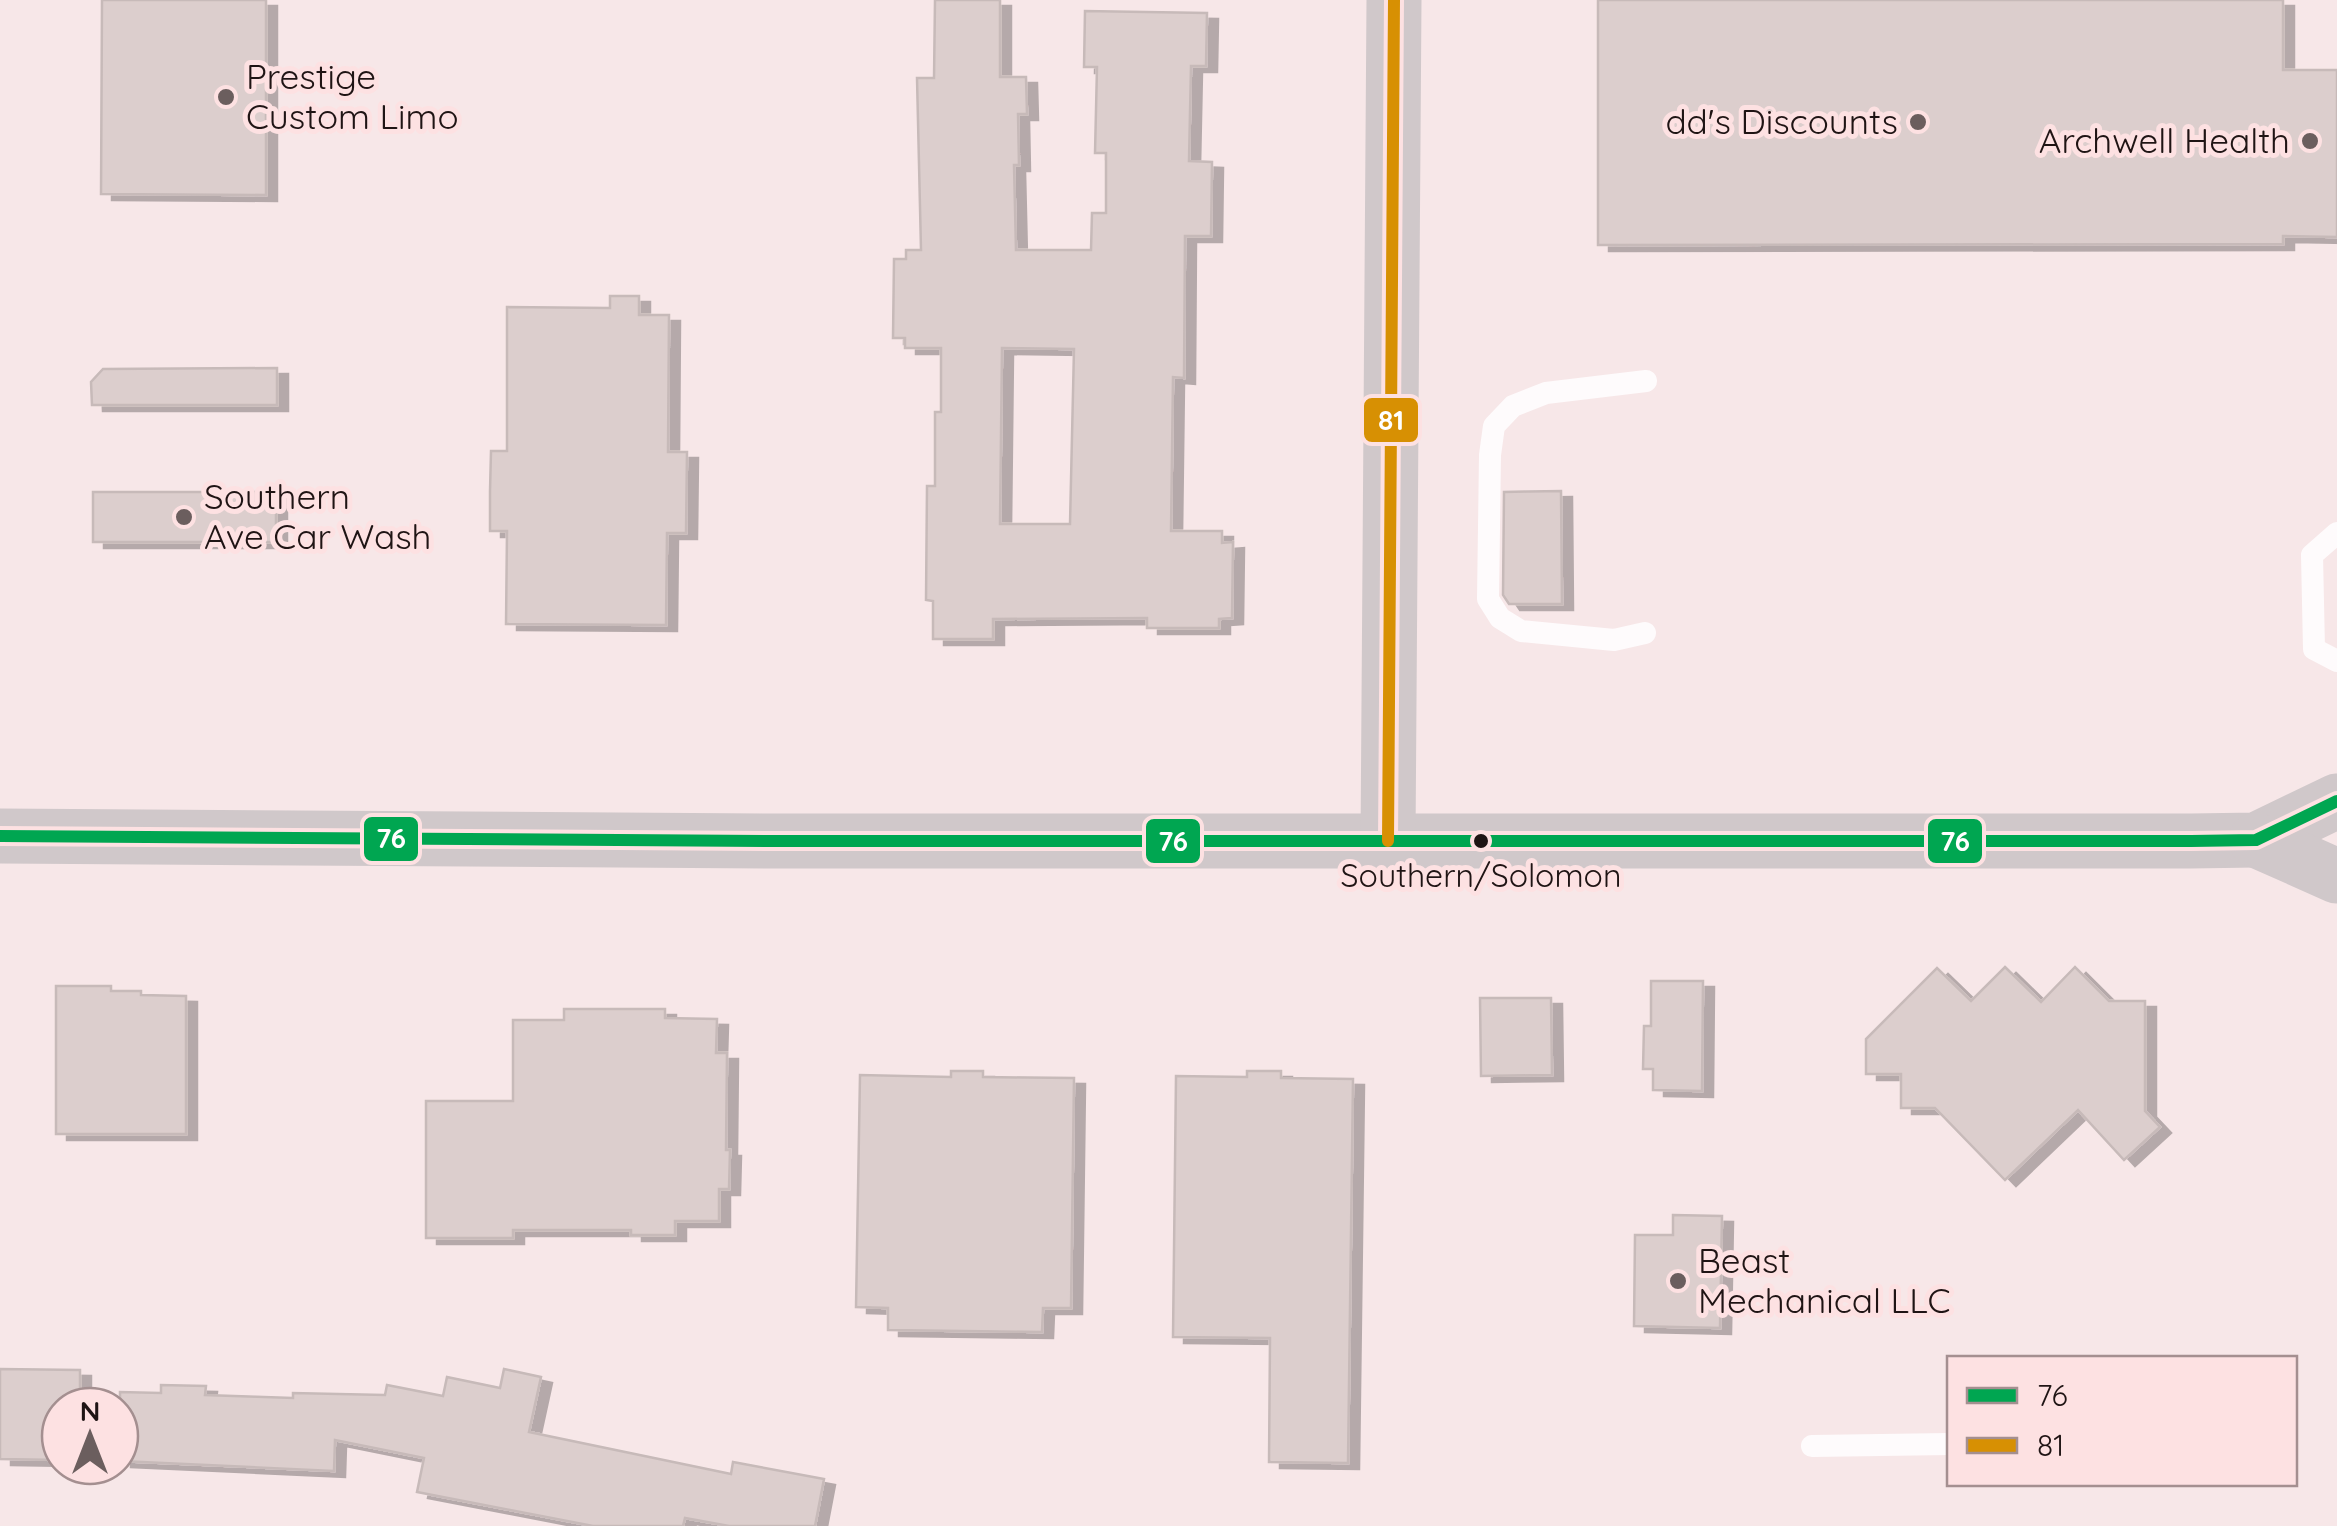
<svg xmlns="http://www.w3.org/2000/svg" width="2337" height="1526" font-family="Quicksand,sans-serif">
<defs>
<filter id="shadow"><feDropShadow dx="11" dy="6" stdDeviation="0" flood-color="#0004"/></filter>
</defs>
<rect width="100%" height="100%" fill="#f7e7e8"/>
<g fill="#dccecd" stroke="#c7bab9" stroke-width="2.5" fill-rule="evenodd" filter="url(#shadow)">
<path d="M 102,0 L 266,0 L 266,195 L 101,194 Z"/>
<path d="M 935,0 L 1000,0 L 1000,77 L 1026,77 L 1027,114 L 1018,114 L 1019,165 L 1014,165 L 1016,250 L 1091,250 L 1092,213 L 1106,213 L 1106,153 L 1095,153 L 1097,67 L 1084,67 L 1085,11 L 1207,13 L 1206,66 L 1191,66 L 1189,161 L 1212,162 L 1211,236 L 1185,236 L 1184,378 L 1173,377 L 1171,531 L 1222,531 L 1222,543 L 1233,542 L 1232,618 L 1219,619 L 1219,628 L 1147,628 L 1147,618 L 993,619 L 993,639 L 933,639 L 933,601 L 926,600 L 927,486 L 935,486 L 935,412 L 941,412 L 941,348 L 905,348 L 905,338 L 893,338 L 894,259 L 906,259 L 906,250 L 921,250 L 917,78 L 934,78 ZM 1002,348 L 1074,349 L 1070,524 L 1000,524 Z"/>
<path d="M 1598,0 L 2283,0 L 2283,70 L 2337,70 L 2337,237 L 2283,236 L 2283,244 L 1598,245 Z"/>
<path d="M 610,296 L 639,296 L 639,315 L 669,315 L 668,452 L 687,452 L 686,533 L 667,533 L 666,625 L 506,624 L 507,531 L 490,531 L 490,491 L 491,451 L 507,451 L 507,307 L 610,308 Z"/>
<path d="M 277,368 L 277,405 L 92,405 L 91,382 L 103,369 Z"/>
<path d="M 1561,491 L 1562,604 L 1509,604 L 1503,595 L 1504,492 Z"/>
<rect x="93" y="492" width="183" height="50"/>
<path d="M 2005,967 L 2041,1002 L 2075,967 L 2109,1001 L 2145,1001 L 2145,1111 L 2160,1127 L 2124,1160 L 2078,1110 L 2005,1180 L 1935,1108 L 1901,1108 L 1901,1074 L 1866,1074 L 1866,1039 L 1937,968 L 1971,1001 Z"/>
<path d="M 1651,981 L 1703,981 L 1702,1091 L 1653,1090 L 1653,1069 L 1643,1069 L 1644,1026 L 1651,1026 Z"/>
<path d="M 56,986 L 111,986 L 111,991 L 141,991 L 141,995 L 186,996 L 186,1134 L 56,1134 Z"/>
<path d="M 1480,998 L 1551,998 L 1552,1075 L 1481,1076 Z"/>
<path d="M 564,1009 L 665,1009 L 665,1018 L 717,1019 L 716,1053 L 727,1053 L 726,1150 L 730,1150 L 729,1189 L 719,1189 L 719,1221 L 675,1221 L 675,1235 L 631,1235 L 631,1230 L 513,1230 L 513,1238 L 426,1238 L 426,1101 L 513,1101 L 513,1020 L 564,1020 Z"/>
<path d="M 951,1071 L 983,1071 L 983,1077 L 1074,1078 L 1071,1308 L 1043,1308 L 1042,1332 L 888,1330 L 888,1308 L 856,1307 L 860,1075 L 951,1077 Z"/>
<path d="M 1247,1071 L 1281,1071 L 1281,1078 L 1353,1079 L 1348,1463 L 1269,1462 L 1270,1338 L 1173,1337 L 1176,1076 L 1247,1077 Z"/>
<path d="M 1673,1215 L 1722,1216 L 1720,1328 L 1634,1326 L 1635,1235 L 1673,1235 Z"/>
<path d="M 0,1369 L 80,1370 L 80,1406 L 60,1406 L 60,1460 L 0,1459 Z"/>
<path d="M 504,1369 L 541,1377 L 529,1432 L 731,1474 L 733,1462 L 824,1479 L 815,1526 L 729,1526 L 685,1518 L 683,1526 L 593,1526 L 417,1492 L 424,1458 L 335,1440 L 334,1471 L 120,1461 L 120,1392 L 161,1393 L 161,1385 L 206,1386 L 205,1395 L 293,1398 L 293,1393 L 385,1395 L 387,1385 L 443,1396 L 447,1377 L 500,1388 Z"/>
</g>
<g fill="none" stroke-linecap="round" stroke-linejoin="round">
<g stroke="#fefbfc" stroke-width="22">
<path d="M 2337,533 L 2312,555 L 2314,649 L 2337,661"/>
<path d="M 1645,633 L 1614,640 L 1521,631 L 1500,618 L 1488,599 L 1490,455 L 1494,426 L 1513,406 L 1546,393 L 1646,381"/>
<path d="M 1812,1446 L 1950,1444"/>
</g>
<g stroke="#d0c8ca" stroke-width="55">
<path d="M 0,836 L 768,841 L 2191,841 L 2256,840 L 2337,801"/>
<path d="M 2256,840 L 2337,876"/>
<path d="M 1388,841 L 1394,0"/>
</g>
<g stroke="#fde1e2" stroke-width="20">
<path id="bus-1" d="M 0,836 L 768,841 L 2191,841 L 2256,840 L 2337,801"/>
</g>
<g stroke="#fde1e2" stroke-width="20">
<path id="bus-2" d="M 1388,841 L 1394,0"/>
</g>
<use href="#bus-1" stroke="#00a651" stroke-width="12"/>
<use href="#bus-2" stroke="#d79003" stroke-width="12"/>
</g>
<g fill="#6b5e5e" stroke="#fde1e2" stroke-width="4">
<circle cx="226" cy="97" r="10"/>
<circle cx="1918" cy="122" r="10"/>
<circle cx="2310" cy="141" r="10"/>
<circle cx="184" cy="517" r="10"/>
<circle cx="1678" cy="1281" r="10"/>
</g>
<circle fill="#1f1414" stroke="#fde1e2" stroke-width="4" cx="1481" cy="841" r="9"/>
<g text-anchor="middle" stroke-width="10" stroke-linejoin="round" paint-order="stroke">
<g font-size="32" fill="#1f1414" stroke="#fde1e2">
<text x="1481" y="887">Southern/Solomon</text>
</g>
<g font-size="35" fill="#1f1414" stroke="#fde1e2" text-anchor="start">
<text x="246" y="89">Prestige<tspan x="246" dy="40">Custom Limo</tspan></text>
<text x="1898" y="134" text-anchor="end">dd's Discounts</text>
<text x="2290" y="153" text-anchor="end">Archwell Health</text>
<text x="204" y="509">Southern<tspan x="204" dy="40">Ave Car Wash</tspan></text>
<text x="1698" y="1273">Beast<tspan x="1698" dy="40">Mechanical LLC</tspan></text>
</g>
</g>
<g stroke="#fde1e2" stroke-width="4">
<rect x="1362" y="396" width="58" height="48" rx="10" fill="#d79003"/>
<rect x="362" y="815" width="58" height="48" rx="10" fill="#00a651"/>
<rect x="1144" y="817" width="58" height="48" rx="10" fill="#00a651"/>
<rect x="1926" y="817" width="58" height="48" rx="10" fill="#00a651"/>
</g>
<g font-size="28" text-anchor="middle" font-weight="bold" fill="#fff">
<text x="1391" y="430">81</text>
<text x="391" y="848">76</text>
<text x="1173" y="851">76</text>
<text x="1955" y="851">76</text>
</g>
<rect x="1947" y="1356" width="350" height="130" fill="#fde1e2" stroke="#a48f90" stroke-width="2.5"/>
<rect x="1967" y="1388" width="50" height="15" fill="#00a651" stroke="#a48f90" stroke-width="2.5"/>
<text x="2037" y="1406" font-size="30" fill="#1f1414">76</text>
<rect x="1967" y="1438" width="50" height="15" fill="#d79003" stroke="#a48f90" stroke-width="2.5"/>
<text x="2037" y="1456" font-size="30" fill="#1f1414">81</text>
<g transform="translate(90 1436)"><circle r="48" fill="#fde1e2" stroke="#a48f90" stroke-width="2.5"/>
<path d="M0-8L18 38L0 25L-18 38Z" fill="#6b5e5e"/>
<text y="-15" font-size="28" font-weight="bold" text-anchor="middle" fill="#1f1414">N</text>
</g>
</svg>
